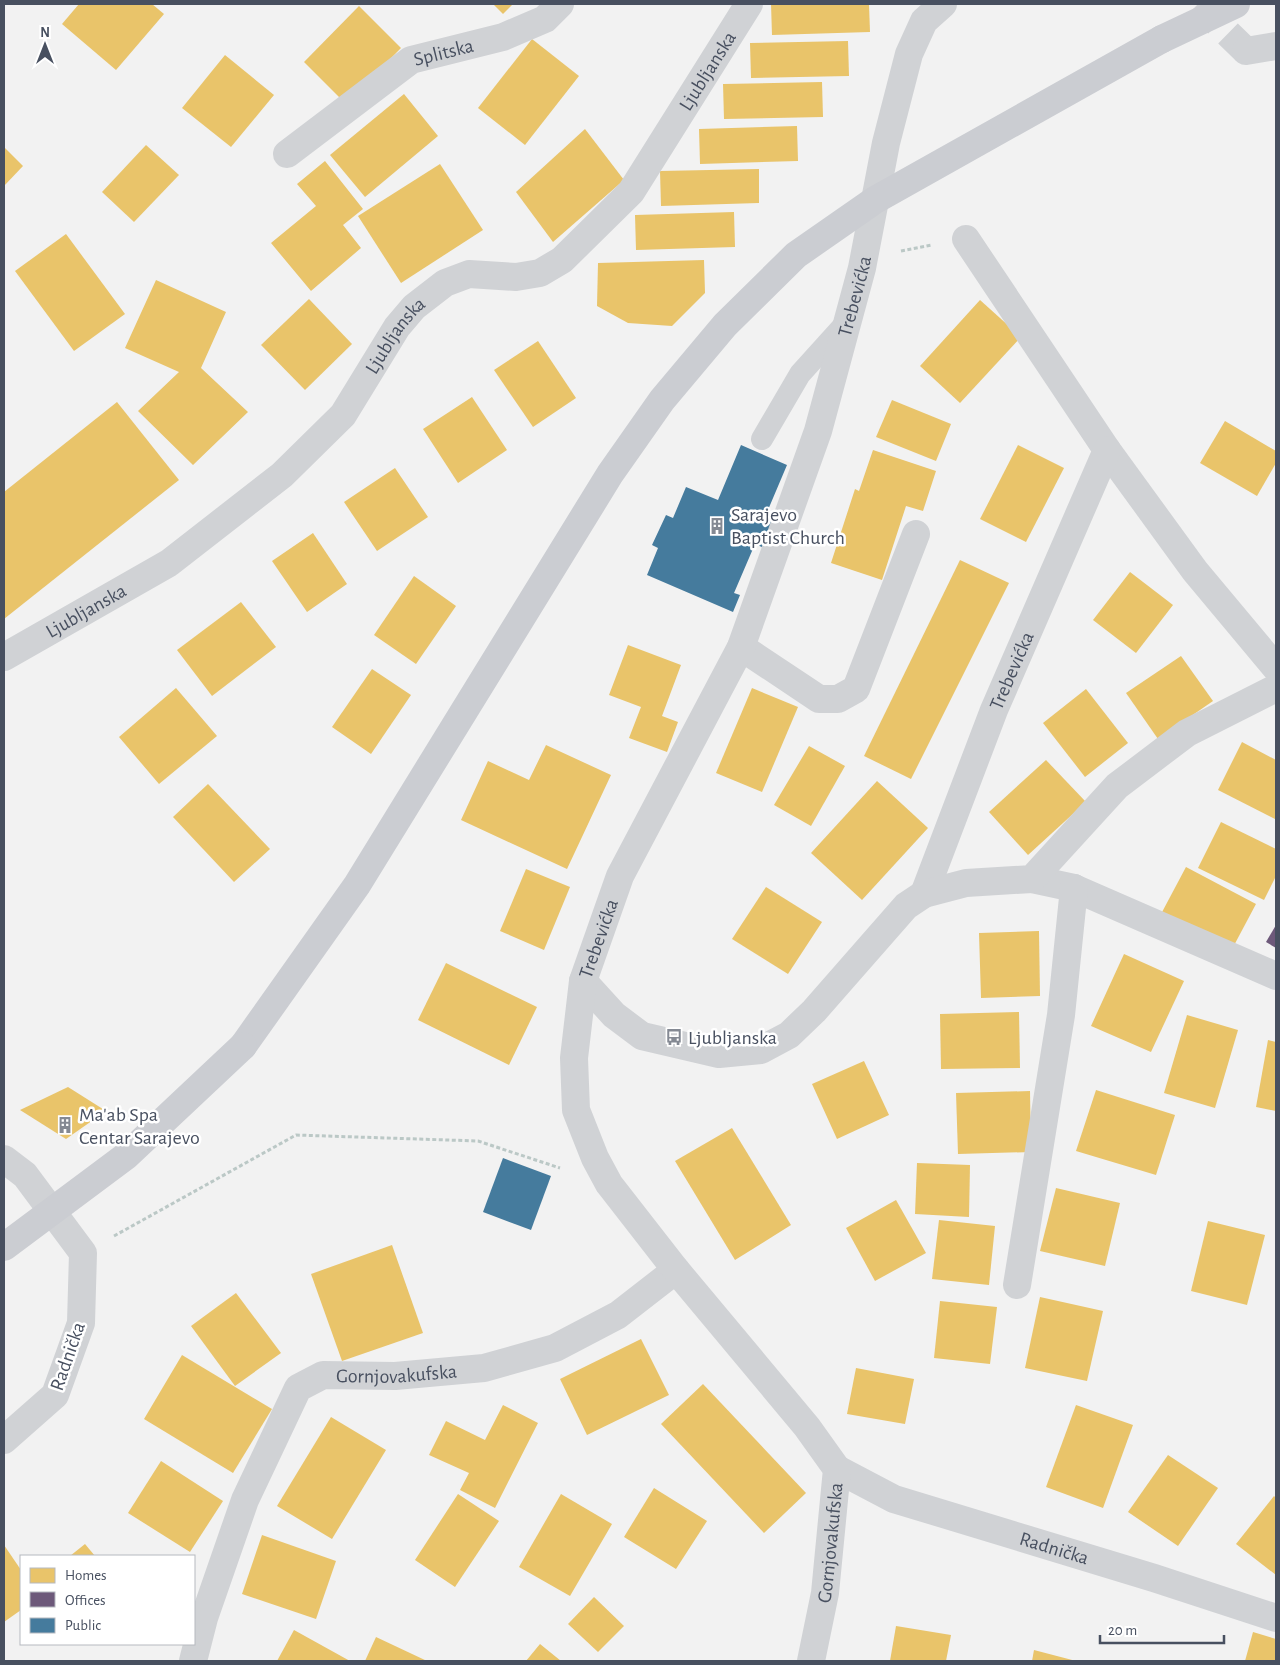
<svg xmlns="http://www.w3.org/2000/svg" width="1280" height="1665" font-family="'Alegreya Sans',sans-serif">
<rect width="100%" height="100%" fill="#f2f2f2"/>
<g fill="#e9c46a">
<path d="M 79,4 L 152,4 L 164,14 L 116,70 L 62,24 Z"/>
<path d="M 493,4 L 513,4 L 503,14 Z"/>
<path d="M 771,4 L 869,4 L 870,32 L 772,35 Z"/>
<path d="M 359,6 L 401,48 L 346,104 L 304,62 Z"/>
<path d="M 532,39 L 579,76 L 525,145 L 478,108 Z"/>
<path d="M 848,41 L 849,76 L 751,78 L 750,43 Z"/>
<path d="M 225,55 L 274,95 L 231,147 L 182,108 Z"/>
<path d="M 822,82 L 823,117 L 724,119 L 723,84 Z"/>
<path d="M 404,94 L 438,136 L 365,197 L 330,155 Z"/>
<path d="M 797,126 L 798,161 L 700,164 L 699,129 Z"/>
<path d="M 585,129 L 624,180 L 553,242 L 516,192 Z"/>
<path d="M 146,145 L 179,175 L 134,222 L 102,192 Z"/>
<path d="M 4,147 L 23,166 L 4,186 Z"/>
<path d="M 325,161 L 363,209 L 343,225 L 361,248 L 311,291 L 271,243 L 316,206 L 297,184 Z"/>
<path d="M 440,164 L 483,230 L 401,283 L 358,216 Z"/>
<path d="M 759,169 L 759,203 L 661,206 L 660,171 Z"/>
<path d="M 734,212 L 735,247 L 636,250 L 635,215 Z"/>
<path d="M 66,234 L 125,314 L 74,351 L 15,271 Z"/>
<path d="M 704,260 L 705,293 L 672,326 L 628,323 L 597,306 L 598,263 Z"/>
<path d="M 156,280 L 226,312 L 201,368 L 248,412 L 193,465 L 138,411 L 179,372 L 125,348 Z"/>
<path d="M 309,299 L 352,344 L 305,390 L 261,345 Z"/>
<path d="M 980,300 L 1021,337 L 960,403 L 920,366 Z"/>
<path d="M 538,341 L 576,398 L 533,427 L 494,370 Z"/>
<path d="M 472,397 L 507,450 L 458,483 L 423,429 Z"/>
<path d="M 892,400 L 951,424 L 936,461 L 876,437 Z"/>
<path d="M 117,402 L 179,480 L 4,619 L 4,492 Z"/>
<path d="M 1225,421 L 1276,451 L 1276,463 L 1257,496 L 1200,463 Z"/>
<path d="M 1018,445 L 1064,468 L 1026,542 L 980,519 Z"/>
<path d="M 873,450 L 936,471 L 923,511 L 906,506 L 882,580 L 831,563 L 855,489 L 859,491 Z"/>
<path d="M 395,468 L 428,517 L 377,551 L 344,502 Z"/>
<path d="M 313,533 L 347,584 L 307,612 L 272,561 Z"/>
<path d="M 960,560 L 1009,583 L 911,779 L 864,756 Z"/>
<path d="M 1130,572 L 1173,605 L 1136,653 L 1093,620 Z"/>
<path d="M 414,576 L 456,606 L 416,664 L 374,635 Z"/>
<path d="M 241,602 L 276,647 L 212,696 L 177,650 Z"/>
<path d="M 628,645 L 681,665 L 662,716 L 678,722 L 667,752 L 629,738 L 641,707 L 609,695 Z"/>
<path d="M 1181,656 L 1213,701 L 1158,739 L 1126,693 Z"/>
<path d="M 372,669 L 411,695 L 371,754 L 332,727 Z"/>
<path d="M 176,688 L 217,736 L 159,784 L 119,737 Z"/>
<path d="M 752,688 L 798,707 L 762,792 L 716,773 Z"/>
<path d="M 1086,689 L 1128,743 L 1085,777 L 1043,723 Z"/>
<path d="M 1242,742 L 1276,760 L 1275,819 L 1218,790 Z"/>
<path d="M 546,745 L 611,775 L 567,869 L 461,820 L 488,761 L 529,780 Z"/>
<path d="M 809,746 L 845,766 L 811,826 L 774,805 Z"/>
<path d="M 1046,760 L 1086,802 L 1028,855 L 989,812 Z"/>
<path d="M 877,781 L 928,828 L 862,900 L 811,853 Z"/>
<path d="M 208,784 L 270,849 L 234,882 L 173,817 Z"/>
<path d="M 1221,822 L 1276,849 L 1276,876 L 1264,900 L 1198,868 Z"/>
<path d="M 1186,867 L 1256,904 L 1231,951 L 1161,914 Z"/>
<path d="M 526,869 L 570,887 L 544,950 L 500,931 Z"/>
<path d="M 766,887 L 822,922 L 788,974 L 732,939 Z"/>
<path d="M 1039,931 L 1040,996 L 981,998 L 979,933 Z"/>
<path d="M 1124,954 L 1184,981 L 1151,1052 L 1091,1026 Z"/>
<path d="M 446,963 L 537,1007 L 509,1065 L 418,1020 Z"/>
<path d="M 1019,1012 L 1020,1068 L 941,1069 L 940,1014 Z"/>
<path d="M 1187,1015 L 1238,1030 L 1215,1108 L 1164,1093 Z"/>
<path d="M 1268,1040 L 1276,1042 L 1276,1111 L 1256,1107 Z"/>
<path d="M 864,1061 L 889,1115 L 837,1139 L 812,1084 Z"/>
<path d="M 68,1087 L 106,1111 L 66,1139 L 20,1110 Z"/>
<path d="M 1096,1090 L 1175,1115 L 1156,1175 L 1076,1151 Z"/>
<path d="M 1030,1091 L 1031,1152 L 958,1154 L 956,1093 Z"/>
<path d="M 732,1128 L 791,1225 L 735,1260 L 675,1161 Z"/>
<path d="M 917,1163 L 970,1165 L 969,1217 L 915,1214 Z"/>
<path d="M 1056,1188 L 1120,1203 L 1105,1266 L 1040,1251 Z"/>
<path d="M 896,1200 L 926,1253 L 875,1281 L 846,1228 Z"/>
<path d="M 939,1220 L 995,1226 L 989,1285 L 932,1279 Z"/>
<path d="M 1208,1221 L 1265,1235 L 1247,1305 L 1191,1291 Z"/>
<path d="M 392,1245 L 423,1333 L 342,1361 L 311,1274 Z"/>
<path d="M 236,1293 L 281,1353 L 235,1386 L 191,1326 Z"/>
<path d="M 1040,1297 L 1103,1311 L 1087,1381 L 1025,1368 Z"/>
<path d="M 940,1301 L 997,1307 L 990,1364 L 934,1358 Z"/>
<path d="M 641,1339 L 669,1395 L 587,1435 L 560,1379 Z"/>
<path d="M 182,1355 L 272,1409 L 233,1473 L 144,1419 Z"/>
<path d="M 856,1368 L 914,1379 L 905,1424 L 847,1414 Z"/>
<path d="M 703,1384 L 806,1493 L 764,1533 L 661,1424 Z"/>
<path d="M 503,1405 L 538,1423 L 495,1508 L 460,1490 L 469,1473 L 429,1455 L 446,1421 L 485,1440 Z"/>
<path d="M 1076,1405 L 1133,1425 L 1103,1508 L 1046,1487 Z"/>
<path d="M 331,1417 L 386,1450 L 332,1539 L 277,1506 Z"/>
<path d="M 1168,1455 L 1218,1488 L 1178,1546 L 1128,1512 Z"/>
<path d="M 161,1461 L 223,1501 L 190,1552 L 128,1513 Z"/>
<path d="M 654,1488 L 707,1521 L 676,1569 L 624,1537 Z"/>
<path d="M 458,1494 L 499,1521 L 455,1587 L 415,1560 Z"/>
<path d="M 561,1494 L 612,1524 L 570,1596 L 519,1567 Z"/>
<path d="M 1274,1496 L 1276,1498 L 1276,1575 L 1236,1544 Z"/>
<path d="M 262,1535 L 336,1561 L 316,1619 L 242,1594 Z"/>
<path d="M 85,1544 L 95,1556 L 70,1556 Z"/>
<path d="M 4,1545 L 21,1570 L 21,1610 L 4,1622 Z"/>
<path d="M 594,1597 L 624,1626 L 598,1652 L 568,1624 Z"/>
<path d="M 896,1626 L 951,1635 L 946,1661 L 890,1661 Z"/>
<path d="M 294,1630 L 350,1661 L 277,1661 Z"/>
<path d="M 1253,1632 L 1276,1639 L 1276,1661 L 1245,1661 Z"/>
<path d="M 376,1637 L 427,1661 L 365,1661 Z"/>
<path d="M 540,1644 L 561,1661 L 526,1661 Z"/>
<path d="M 1034,1650 L 1076,1661 L 1032,1661 Z"/>
</g>
<path fill="#6d597a" d="M 1276,925 L 1276,948 L 1266,942 Z"/>
<g fill="#457b9d">
<path d="M 741,445 L 787,465 L 765,517 L 775,521 L 764,548 L 755,544 L 734,593 L 740,595 L 733,612 L 647,575 L 658,548 L 652,545 L 666,515 L 673,518 L 686,487 L 718,500 Z"/>
<path d="M 503,1158 L 551,1176 L 531,1230 L 483,1212 Z"/>
</g>
<g fill="none" stroke-linecap="round" stroke-linejoin="round">
<path stroke="#d0d2d5" stroke-width="28" stroke-dasharray="28 14" stroke-linecap="butt" d="M 1198,4 L 1246,51"/>
<g stroke="#bbc8c6" stroke-width="3" stroke-dasharray="4 2.5" stroke-linecap="butt">
<path d="M 901,251 L 932,245"/>
<path d="M 114,1236 L 296,1135 L 478,1141 L 560,1168"/>
</g>
<path stroke="#d0d2d5" stroke-width="22" d="M 762,439 L 800,374 L 847,322"/>
<g stroke="#d0d2d5" stroke-width="28">
<path d="M 1246,51 L 1276,46"/>
<path id="s1" d="M 287,154 L 411,60 L 503,37 L 545,19 L 560,4"/>
<path d="M 966,239 L 1107,450 L 1195,571 L 1276,668"/>
<path d="M 741,647 L 819,699 L 838,699 L 856,689 L 916,534"/>
<path id="s2" d="M 4,657 L 169,563 L 282,475 L 343,415 L 397,327 L 414,307 L 445,283 L 469,274 L 516,277 L 540,273 L 562,260 L 631,192 L 749,4"/>
<path d="M 1032,879 L 1074,888 L 1276,976"/>
<path id="s3" d="M 924,894 L 994,710 L 1107,450"/>
<path d="M 583,981 L 614,1015 L 642,1036 L 719,1054 L 761,1050 L 789,1035 L 814,1011 L 906,906 L 924,894 L 966,883 L 1032,879 L 1117,786 L 1187,733 L 1276,688"/>
<path d="M 4,1159 L 25,1175 L 83,1253 L 81,1323 L 55,1395 L 4,1440"/>
<path d="M 1017,1285 L 1061,1015 L 1074,888"/>
<path id="s4" d="M 837,1469 L 894,1499 L 1154,1578 L 1276,1618"/>
<path id="s5" d="M 193,1661 L 204,1618 L 245,1500 L 298,1388 L 323,1375 L 395,1376 L 484,1368 L 555,1348 L 618,1315 L 676,1270"/>
<path id="s6" d="M 811,1661 L 825,1593 L 837,1469 L 807,1427 L 676,1270 L 609,1184 L 595,1158 L 576,1110 L 574,1058 L 583,981 L 620,876 L 741,647 L 818,431 L 862,268 L 886,143 L 909,54 L 924,21 L 943,4"/>
</g>
<path stroke="#cbcdd2" stroke-width="28" d="M 243,1046 L 357,885 L 610,474 L 662,400 L 725,325 L 796,255 L 875,200 L 1162,39"/>
<g stroke="#cbcdd2" stroke-width="28">
<path d="M 1162,39 L 1236,4"/>
<path d="M 4,1247 L 126,1156 L 243,1046"/>
</g>
</g>
<defs>
<g id="building-bare" transform="scale(1.35)"><path d="M-4-6H4V6H1V3H-1V6H-4ZM-2.5-4.3h1.7v1.8h-1.7ZM.8-4.3h1.7v1.8H.8ZM-2.5-1h1.7V.8h-1.7ZM.8-1h1.7V.8H.8Z" fill="#848993" stroke="#fff" stroke-width="2.5" paint-order="stroke"/></g>
<g id="bus-bare" transform="scale(1.35)"><path d="M-5-6H5V4H4V6H2V4H-2V6H-4V4H-5ZM-3.5-4V0h7V-4ZM-3.5 1.2v1.5H-2V1.2ZM2 1.2v1.5H3.5V1.2Z" fill="#848993" stroke="#fff" stroke-width="2.5" paint-order="stroke"/></g>
</defs>
<g fill-rule="evenodd">
<use href="#building-bare" x="717" y="526"/>
<use href="#bus-bare" x="674" y="1037"/>
<use href="#building-bare" x="65" y="1125"/>
</g>
<g text-anchor="middle" stroke-width="5" stroke-linejoin="round" paint-order="stroke">
<g font-size="20" fill="#485060" stroke="#fff">
<text dy="7" stroke="none"><textPath href="#s1" startOffset="189">Splitska</textPath></text>
<text dy="7" stroke="none"><textPath href="#s2" startOffset="950">Ljubljanska</textPath></text>
<text dy="7" stroke="none"><textPath href="#s6" startOffset="1509">Trebevićka</textPath></text>
<text dy="7" stroke="none"><textPath href="#s2" startOffset="514">Ljubljanska</textPath></text>
<text dy="7" stroke="none"><textPath href="#s2" startOffset="94">Ljubljanska</textPath></text>
<text dy="7" stroke="none"><textPath href="#s3" startOffset="240">Trebevićka</textPath></text>
<text dy="7" stroke="none"><textPath href="#s6" startOffset="815">Trebevićka</textPath></text>
<text transform="translate(67 1356) rotate(-71)" y="7">Radnička</text>
<text dy="7" stroke="none"><textPath href="#s5" startOffset="395">Gornjovakufska</textPath></text>
<text dy="7" stroke="none"><textPath href="#s6" startOffset="120">Gornjovakufska</textPath></text>
<text dy="7" stroke="none"><textPath href="#s4" startOffset="232">Radnička</textPath></text>
</g>
<g font-size="20" fill="#485060" stroke="#fff" text-anchor="start">
<text x="731" y="521">Sarajevo<tspan x="731" dy="23">Baptist Church</tspan></text>
<text x="688" y="1044">Ljubljanska</text>
<text x="79" y="1121">Ma'ab Spa<tspan x="79" dy="23">Centar Sarajevo</tspan></text>
</g>
</g>
<rect width="1280" height="1665" fill="none" stroke="#485060" stroke-width="10"/>
<rect x="20" y="1555" width="175" height="90" fill="#ffffff" stroke="#b6b9bf"/>
<rect x="30" y="1568" width="25" height="15" fill="#e9c46a" stroke="#b6b9bf"/>
<text x="65" y="1580" font-size="15" fill="#485060">Homes</text>
<rect x="30" y="1592" width="25" height="15" fill="#6d597a" stroke="#b6b9bf"/>
<text x="65" y="1605" font-size="15" fill="#485060">Offices</text>
<rect x="30" y="1618" width="25" height="15" fill="#457b9d" stroke="#b6b9bf"/>
<text x="65" y="1630" font-size="15" fill="#485060">Public</text>
<g transform="translate(45 45)" stroke="#ffffff" stroke-width="4" paint-order="stroke">
<path d="M0-4L9 19L0 12L-9 19Z" fill="#485060"/>
<text y="-8" font-size="14" font-weight="bold" text-anchor="middle" fill="#485060">N</text>
</g>
<path d="M1100 1635v8h124v-8" fill="none" stroke="#485060" stroke-width="2.5"/>
<text x="1108" y="1635" font-size="15" fill="#485060" stroke="#ffffff" stroke-width="4" paint-order="stroke">20 m</text>
</svg>
